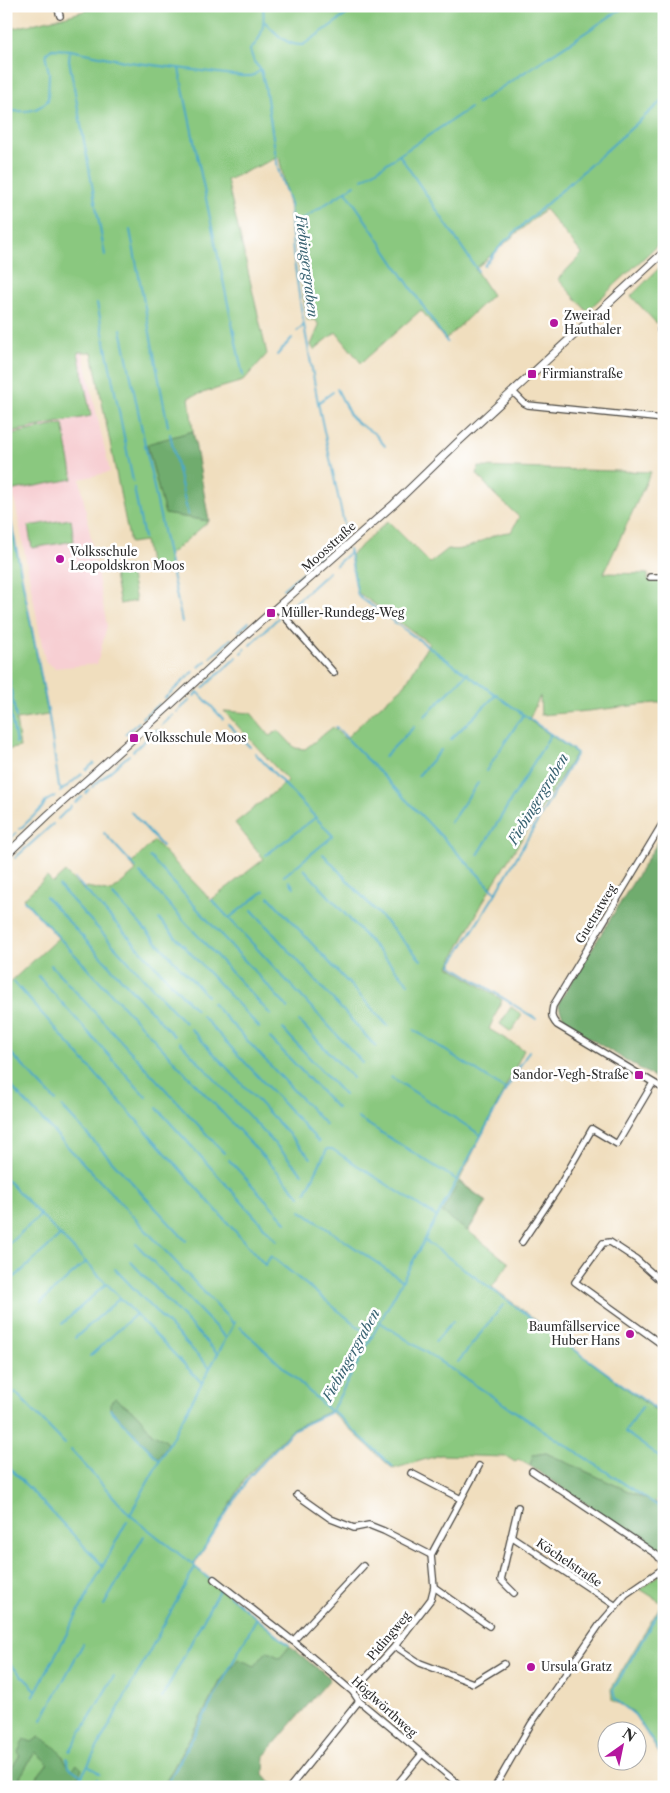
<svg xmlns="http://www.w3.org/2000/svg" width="670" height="1793" font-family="'Libre Caslon Text',serif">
<rect width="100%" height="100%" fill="#fff"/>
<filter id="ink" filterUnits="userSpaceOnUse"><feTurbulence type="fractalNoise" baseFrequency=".02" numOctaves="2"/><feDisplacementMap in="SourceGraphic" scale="10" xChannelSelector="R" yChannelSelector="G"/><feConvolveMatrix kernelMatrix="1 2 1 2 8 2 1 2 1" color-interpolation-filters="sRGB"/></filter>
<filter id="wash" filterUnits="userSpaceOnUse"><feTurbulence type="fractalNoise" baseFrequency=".0096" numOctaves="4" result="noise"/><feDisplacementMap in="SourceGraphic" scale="20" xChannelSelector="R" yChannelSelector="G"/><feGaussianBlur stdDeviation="1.12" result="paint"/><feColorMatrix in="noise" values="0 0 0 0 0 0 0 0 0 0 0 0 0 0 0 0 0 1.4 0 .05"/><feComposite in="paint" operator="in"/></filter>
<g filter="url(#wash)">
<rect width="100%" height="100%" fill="#f0debe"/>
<path fill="#f7cfd3" d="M 82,349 L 110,472 L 80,479 L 107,626 L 97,664 L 55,668 L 46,662 L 44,656 L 13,491 L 6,492 L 6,362 Z"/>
<g fill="#8ac87f" stroke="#5a7a55">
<path d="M 101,6 L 664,6 L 664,239 L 587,311 L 558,279 L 582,254 L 545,209 L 475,269 L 492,295 L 445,340 L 421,310 L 361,363 L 336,332 L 314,350 L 311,345 L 319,326 L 316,320 L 307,320 L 294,228 L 279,157 L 227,180 L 267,354 L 243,381 L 189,397 L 193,431 L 147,445 L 165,514 L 209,521 L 169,555 L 170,568 L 151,574 L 145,541 L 130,543 L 92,352 L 78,352 L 91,416 L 6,433 L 6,30 L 67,16 Z"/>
<path d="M 664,263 L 664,324 L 657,324 L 631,296 Z"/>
<path d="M 63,424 L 73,479 L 9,491 L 6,479 L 6,435 Z"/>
<path d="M 479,467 L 651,472 L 604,573 L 648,574 L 648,580 L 664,580 L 664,702 L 588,711 L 541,715 L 540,696 L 529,720 L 576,753 L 490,889 L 449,966 L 502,1000 L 489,1029 L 524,1050 L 459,1181 L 487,1202 L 468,1231 L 509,1263 L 492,1287 L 664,1417 L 664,1490 L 654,1503 L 546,1453 L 533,1455 L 530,1466 L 518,1459 L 515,1462 L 507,1457 L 440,1455 L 393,1469 L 330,1411 L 293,1428 L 247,1476 L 194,1566 L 290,1646 L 280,1658 L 267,1651 L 255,1667 L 221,1680 L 163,1787 L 74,1787 L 82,1769 L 77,1764 L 72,1770 L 66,1765 L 63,1756 L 39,1737 L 20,1755 L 6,1777 L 6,986 L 58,938 L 23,899 L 47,877 L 53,883 L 65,872 L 83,890 L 87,887 L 111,892 L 136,871 L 131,864 L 154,841 L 211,900 L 264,859 L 235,823 L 288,781 L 224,711 L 251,713 L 270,736 L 278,730 L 295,748 L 305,749 L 333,727 L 345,739 L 372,713 L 405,685 L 429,643 L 357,592 L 351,555 L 388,521 L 430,563 L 448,549 C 469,554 489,532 511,532 L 519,517 L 494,494 L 477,474 Z"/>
<path d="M 6,504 L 8,506 L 48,715 L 16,720 L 20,747 L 6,750 Z"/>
<path d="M 71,519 L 74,541 L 32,548 L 28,526 Z"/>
<path d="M 129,566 L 136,601 L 120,604 L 113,570 Z"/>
<path d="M 511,1007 L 522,1015 L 511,1032 L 500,1024 Z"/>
<path d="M 664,1572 L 664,1761 L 632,1711 L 612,1700 L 611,1689 L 662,1603 L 640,1589 Z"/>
<path d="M 35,1752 L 48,1763 L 32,1783 L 35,1787 L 14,1787 Z"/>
</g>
<g fill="#6fac6e" stroke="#4d6c4c">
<path d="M 193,431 L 209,521 L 165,514 L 147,444 Z"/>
<path d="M 664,832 L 664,1083 L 574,1029 C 566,1020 559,1014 559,1002 Z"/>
<path d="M 459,1182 L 487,1202 L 467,1231 L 442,1212 Z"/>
<path d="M 115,1398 L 139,1416 L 152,1433 L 166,1441 L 168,1445 L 158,1458 L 110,1408 L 110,1403 Z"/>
<path d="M 546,1453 L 654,1503 L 658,1502 L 664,1505 L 664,1560 L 652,1548 L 530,1466 L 533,1455 Z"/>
<path d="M 290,1646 L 330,1679 L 265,1755 L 264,1774 L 275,1787 L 163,1787 L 221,1680 L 238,1659 L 255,1666 L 267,1651 L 280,1658 Z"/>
<path d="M 39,1737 C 45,1740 52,1744 57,1749 C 64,1755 64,1764 72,1769 L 77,1764 L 82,1769 L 74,1787 L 35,1787 L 32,1783 L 48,1763 L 35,1752 L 14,1787 L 6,1787 L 6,1777 L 20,1755 L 18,1752 L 24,1739 L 32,1742 Z"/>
</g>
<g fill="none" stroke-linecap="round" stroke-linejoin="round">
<g stroke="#4aa8c9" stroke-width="2">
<path d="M 263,6 C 265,25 263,37 250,50 L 254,62 L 261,70 L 265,86 L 278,169 L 290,204 L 293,253 L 301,308 L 318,403 L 346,533"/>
<path d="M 265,22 C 276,33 286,46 303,45 L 359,6"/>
<path d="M 70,50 L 69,60 L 105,255"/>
<path d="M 179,69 L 243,376"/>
<path d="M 476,104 L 626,6"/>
<path d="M 6,111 C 24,111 35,114 48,100 L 49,73 L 46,59 L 47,53 L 52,49 L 70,50 L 129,62 L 242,76 L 252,76 L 261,70"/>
<path d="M 400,156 L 478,271"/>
<path d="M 363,179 L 470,108"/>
<path d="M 346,191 L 447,342"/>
<path d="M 292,226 L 355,185"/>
<path d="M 130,230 L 168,426"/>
<path d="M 484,266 L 504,242 L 664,99"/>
<path d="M 97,303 L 133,481"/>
<path d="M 121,329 L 182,622"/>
<path d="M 297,331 L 304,325"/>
<path d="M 277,355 L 292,338"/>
<path d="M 337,389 L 351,417 L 359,424 L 375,434 L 385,446"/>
<path d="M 319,402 L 333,392"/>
<path d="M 170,434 L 188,515"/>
<path d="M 134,488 L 144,538"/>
<path d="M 8,506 L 49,717 L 59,787 L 62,790"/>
<path d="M 330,548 L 346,532"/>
<path d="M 349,549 L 358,596 L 577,753 L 496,893 L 451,965 L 536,1019"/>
<path d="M 336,565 L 350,552"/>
<path d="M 305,570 L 324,552"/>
<path d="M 283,589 L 302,573"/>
<path d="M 286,611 L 329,572"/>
<path d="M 239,631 L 249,622"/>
<path d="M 250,645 L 278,618"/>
<path d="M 242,653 L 245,649"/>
<path d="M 211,657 L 231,639"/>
<path d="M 6,661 L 16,718"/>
<path d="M 199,667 L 206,661"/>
<path d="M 203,688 L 237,657"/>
<path d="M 6,690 L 16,743"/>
<path d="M 194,696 L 198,692 L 223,719"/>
<path d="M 165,698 L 194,671"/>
<path d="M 177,712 L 190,700"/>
<path d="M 424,717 L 468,673"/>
<path d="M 142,718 L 159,704"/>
<path d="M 228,724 L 236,732"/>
<path d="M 162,725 L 173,715"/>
<path d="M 336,727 L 496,893"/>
<path d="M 125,734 L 139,722"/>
<path d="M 241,738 L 250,747"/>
<path d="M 451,739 L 497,694"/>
<path d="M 133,751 L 157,730"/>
<path d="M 255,753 L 333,836 L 284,876"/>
<path d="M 384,757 L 414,727"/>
<path d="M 86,770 L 94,763"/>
<path d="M 486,771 L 523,715"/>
<path d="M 418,776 L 441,750"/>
<path d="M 92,787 L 129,755"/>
<path d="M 60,792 L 82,774"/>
<path d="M 86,793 L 89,789"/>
<path d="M 75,803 L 82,797"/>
<path d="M 131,812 L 162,846"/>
<path d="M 58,819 L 71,806"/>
<path d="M 450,823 L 478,783"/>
<path d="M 20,829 L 42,808 L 46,801 L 55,796"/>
<path d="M 104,833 L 136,868"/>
<path d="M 6,842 L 16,833"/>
<path d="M 323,854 L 421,960"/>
<path d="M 266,855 L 315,818"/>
<path d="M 478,855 L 551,734"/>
<path d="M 150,857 L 288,1008"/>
<path d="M 15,858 L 53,824"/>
<path d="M 6,866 L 10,863"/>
<path d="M 304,869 L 408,983"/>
<path d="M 140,873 L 271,1015"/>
<path d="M 75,879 L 196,1010"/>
<path d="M 289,881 L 294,887"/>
<path d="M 59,886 L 185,1023"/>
<path d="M 113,895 L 207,996"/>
<path d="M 46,897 L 174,1036"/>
<path d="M 269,897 L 388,1026"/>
<path d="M 24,900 L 300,1196"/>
<path d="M 212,900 L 363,1063"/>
<path d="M 252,910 L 376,1047"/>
<path d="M 229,918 L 264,891"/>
<path d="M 159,919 L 259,1027"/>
<path d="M 51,965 L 224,1153"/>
<path d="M 38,976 L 146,1097"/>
<path d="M 14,982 L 265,1265 L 271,1256 L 372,1338"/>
<path d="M 212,1003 L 326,1125"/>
<path d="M 202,1016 L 319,1142"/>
<path d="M 299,1021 L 353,1078"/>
<path d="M 191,1029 L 311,1158"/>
<path d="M 283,1029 L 344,1095"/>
<path d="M 414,1030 L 506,1090"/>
<path d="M 270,1038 L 337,1108"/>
<path d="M 180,1042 L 302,1173"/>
<path d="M 6,1048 L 56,1101"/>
<path d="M 391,1077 L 481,1135"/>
<path d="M 6,1081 L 233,1323"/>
<path d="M 62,1107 L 186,1241"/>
<path d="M 157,1108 L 277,1241"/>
<path d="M 358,1118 L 457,1180"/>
<path d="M 229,1160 L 286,1222"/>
<path d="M 6,1179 L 202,1383"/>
<path d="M 306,1192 L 327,1149 L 332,1149 L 437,1217"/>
<path d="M 301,1211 L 402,1280"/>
<path d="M 426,1241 L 664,1415"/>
<path d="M 136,1244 L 226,1338"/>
<path d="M 6,1246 L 41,1215"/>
<path d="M 130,1261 L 217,1353"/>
<path d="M 115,1269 L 210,1368"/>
<path d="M 15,1277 L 61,1235"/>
<path d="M 41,1302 L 86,1262"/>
<path d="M 380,1322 L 664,1510"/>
<path d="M 62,1324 L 106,1284"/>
<path d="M 240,1327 L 331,1412"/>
<path d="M 75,1338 L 120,1298"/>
<path d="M 435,1342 L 453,1321"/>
<path d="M 90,1356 L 136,1314"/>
<path d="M 458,1362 L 503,1305"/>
<path d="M 15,1392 L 65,1444"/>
<path d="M 6,1405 L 11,1397"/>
<path d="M 642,1407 L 625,1432 L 664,1460"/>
<path d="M 110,1409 L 160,1461"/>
<path d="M 333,1411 L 393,1467"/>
<path d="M 71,1450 L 130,1515 L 188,1561 L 194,1564"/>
<path d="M 6,1464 L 103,1566"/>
<path d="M 130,1515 L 235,1322"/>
<path d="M 104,1605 L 144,1536"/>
<path d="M 661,1608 L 613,1690 L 615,1699 L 635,1715 L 664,1759"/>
<path d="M 289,1645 L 195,1567 L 194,1564 L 250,1476 L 294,1429 L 331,1412 L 506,1090 L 529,1051"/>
<path d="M 6,1660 L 36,1690"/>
<path d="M 33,1697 L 127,1521"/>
<path d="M 162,1698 L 220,1588"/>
<path d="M 42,1720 L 83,1644"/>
<path d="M 70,1751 L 114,1676"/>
<path d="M 67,1758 L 69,1767 L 82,1776"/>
<path d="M 88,1765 L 100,1774"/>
<path d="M 76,1787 L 195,1567"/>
<path d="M 94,1787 L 97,1779"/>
<path d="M 166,1787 L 256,1619"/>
</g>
</g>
</g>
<g filter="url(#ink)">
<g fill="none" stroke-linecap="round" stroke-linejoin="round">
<g stroke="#494641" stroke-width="8">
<g id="minor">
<path d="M 57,6 L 60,16"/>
<path d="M 660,330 L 664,330"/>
<path d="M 513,392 L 524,403 L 528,405 L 664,419"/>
<path d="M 650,577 L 664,577"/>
<path d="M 277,608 L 334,673"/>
<path d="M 664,821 L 553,1006 C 551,1015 551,1018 557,1025 L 664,1089"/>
<path d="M 522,1242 L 557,1190 L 592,1129 L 617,1144 L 653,1083"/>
<path d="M 664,1284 L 636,1259 L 610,1242 L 603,1243 L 575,1282 L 664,1346"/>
<path d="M 532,1471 L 657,1555 L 664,1564"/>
<path d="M 411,1473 L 461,1499"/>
<path d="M 297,1495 L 331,1519 L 354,1528 L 369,1525 L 384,1531 L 431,1555"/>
<path d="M 511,1536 L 616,1606"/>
<path d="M 214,1579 L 293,1641 L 353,1692 L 359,1701 L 462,1787"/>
<path d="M 434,1587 L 489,1626"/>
<path d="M 514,1593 L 501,1580 L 518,1507"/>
<path d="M 293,1641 L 363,1566"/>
<path d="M 395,1646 L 420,1663 L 473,1683 L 504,1664"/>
<path d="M 353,1692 L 395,1646 L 431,1599 L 434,1587 L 431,1555 L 479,1466"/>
<path d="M 290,1787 L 359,1701"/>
<path d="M 395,1787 L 422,1754"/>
<path d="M 495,1787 L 531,1724 L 600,1624 L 626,1594 L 664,1568"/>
</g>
</g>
<g stroke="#494641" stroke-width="9">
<path id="tertiary" d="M 6,855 L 48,815 L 168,707 L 241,639 L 394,504 L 458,442 L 664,252"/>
</g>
<use href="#minor" stroke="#fff" stroke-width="5.5"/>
<use href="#tertiary" stroke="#fff" stroke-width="7"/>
</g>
</g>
<g fill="#b5179e" stroke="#fff" stroke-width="2">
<circle cx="554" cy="323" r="5"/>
<rect x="527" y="369" width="10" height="10" rx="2.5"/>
<circle cx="60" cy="559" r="5"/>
<rect x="266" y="608" width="10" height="10" rx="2.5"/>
<rect x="129" y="733" width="10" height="10" rx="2.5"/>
<rect x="634" y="1070" width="10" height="10" rx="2.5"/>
<circle cx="630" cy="1334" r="5"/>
<circle cx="531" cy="1667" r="5"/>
</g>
<g text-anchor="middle" stroke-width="5" stroke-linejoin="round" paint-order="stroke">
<g font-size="12" fill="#2b2b2b" stroke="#fff" text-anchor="start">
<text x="564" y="320">Zweirad<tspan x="564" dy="14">Hauthaler</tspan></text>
<text x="542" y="378">Firmianstraße</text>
<text x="70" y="556">Volksschule<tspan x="70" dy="14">Leopoldskron Moos</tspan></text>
<text x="281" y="617">Müller-Rundegg-Weg</text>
<text x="144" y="742">Volksschule Moos</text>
<text x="629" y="1079" text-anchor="end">Sandor-Vegh-Straße</text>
<text x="620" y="1331" text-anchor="end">Baumfällservice<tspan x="620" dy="14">Huber Hans</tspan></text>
<text x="541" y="1671">Ursula Gratz</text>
</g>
<g font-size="12" fill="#2b2b2b" stroke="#fff">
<text transform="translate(329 547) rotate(-42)" y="4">Moosstraße</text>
<text transform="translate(596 914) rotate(-59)" y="4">Guetratweg</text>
<text transform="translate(569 1563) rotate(34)" y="4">Köchelstraße</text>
<text transform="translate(389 1636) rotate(-50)" y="4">Pidingweg</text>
<text transform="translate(384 1707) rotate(42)" y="4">Höglwörthweg</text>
</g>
<g font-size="14" font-style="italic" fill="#396372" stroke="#fff">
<text transform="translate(307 266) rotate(83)" y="5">Fiebingergraben</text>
<text transform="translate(538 799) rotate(-59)" y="5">Fiebingergraben</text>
<text transform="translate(351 1355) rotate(-61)" y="5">Fiebingergraben</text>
</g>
</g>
<rect width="670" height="1793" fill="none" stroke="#fff" stroke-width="25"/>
<g transform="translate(622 1746) rotate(33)"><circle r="24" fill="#ffffff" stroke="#aaaaaa"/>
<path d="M0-4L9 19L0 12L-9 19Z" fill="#b5179e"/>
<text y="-8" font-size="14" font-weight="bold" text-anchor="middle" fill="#2b2b2b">N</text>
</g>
</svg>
